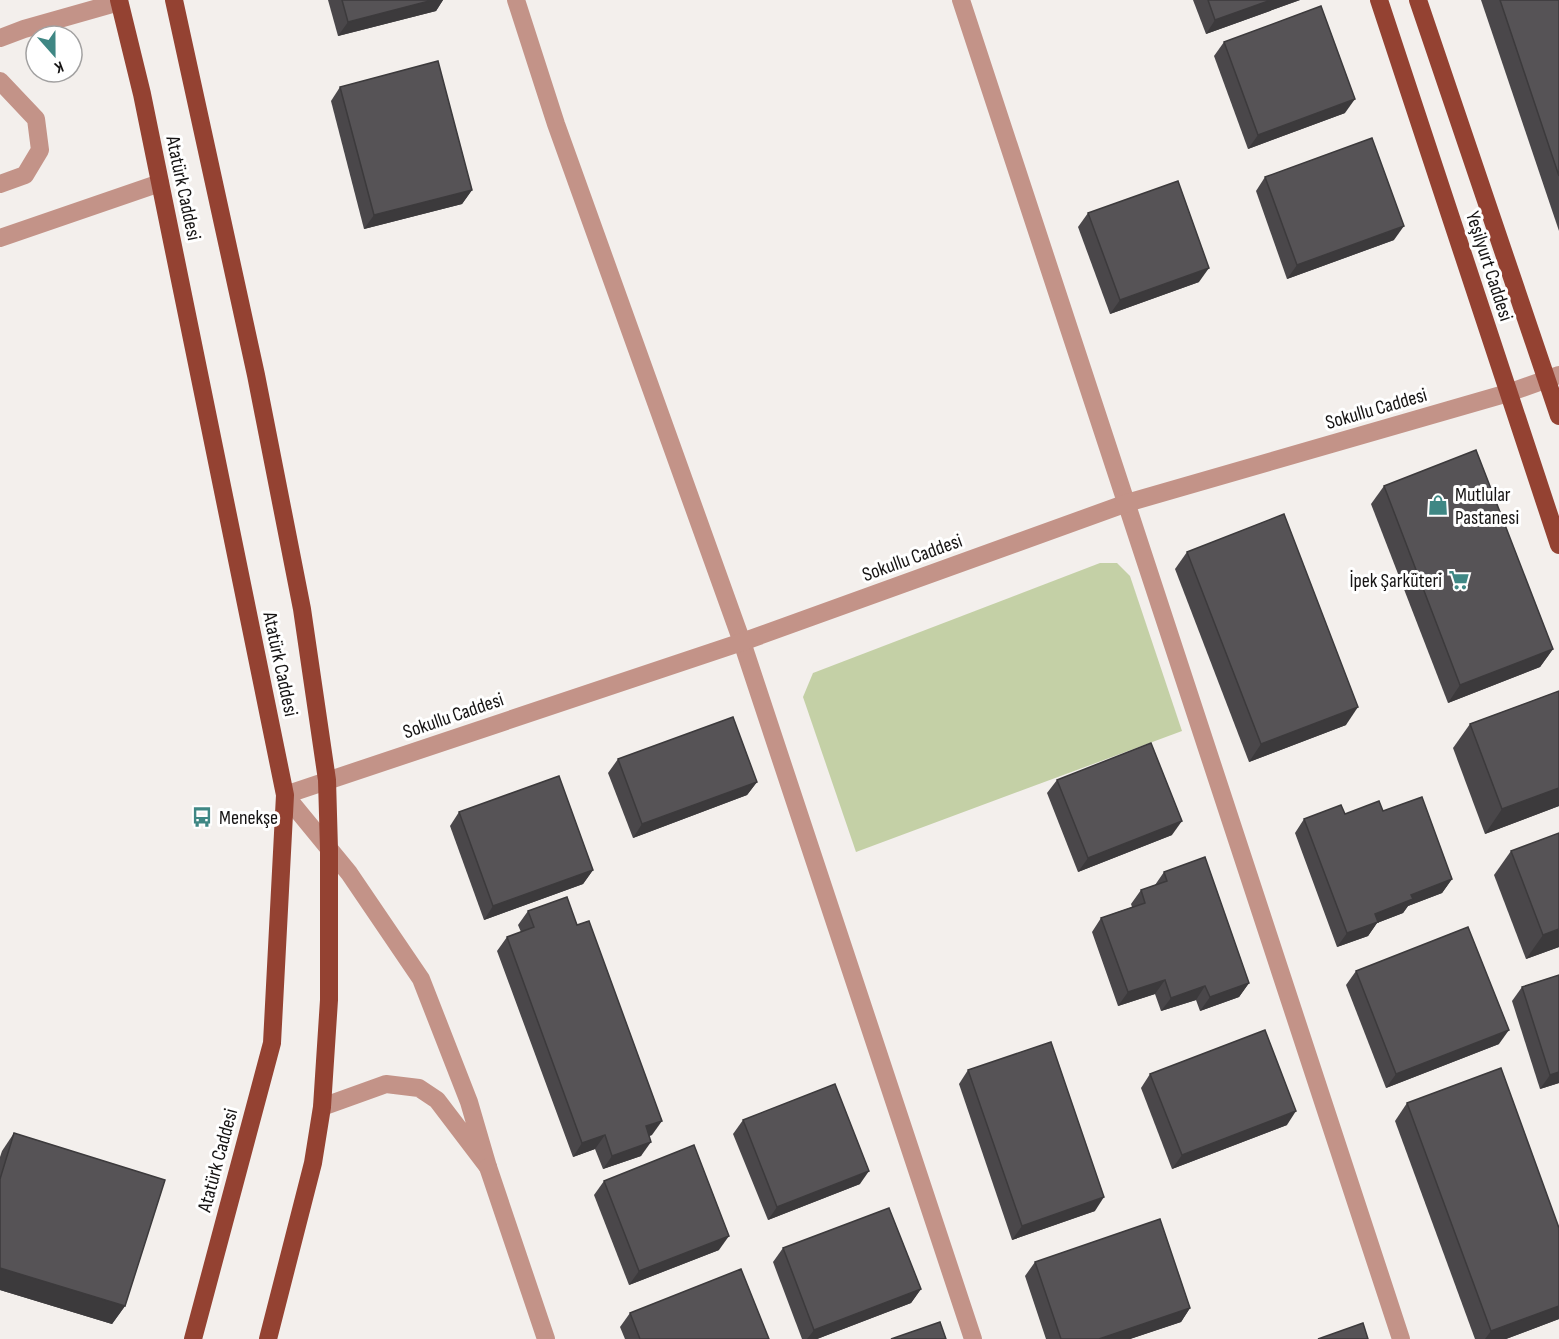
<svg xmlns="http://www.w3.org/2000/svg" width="1559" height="1339" font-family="'Sofia Sans Condensed',sans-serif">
<rect width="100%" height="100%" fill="#f3efec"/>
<path fill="#c4d0a6" d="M 1100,563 L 1117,563 L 1130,576 L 1182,731 L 856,852 L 803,697 L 813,673 Z"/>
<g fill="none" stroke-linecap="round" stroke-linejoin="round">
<g stroke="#c39388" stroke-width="18">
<path d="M 516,0 L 556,124 L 742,642 L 973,1339"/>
<path d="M 961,0 L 1401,1339"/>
<path d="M 0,38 L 24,29 L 119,2"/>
<path d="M 0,81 L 36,119 L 40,150 L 25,175 L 0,184"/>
<path d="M 0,238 L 160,183"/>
<path d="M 322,1107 L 386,1084 L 419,1088 L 437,1100 L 488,1167 L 469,1102 L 421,979 L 349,873 L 285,795 L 742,642 L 1127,503 L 1508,393 L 1559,375"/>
<path d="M 488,1167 L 546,1339"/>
</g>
<g stroke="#944232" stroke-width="18">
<path d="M 119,0 L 142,94 L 285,795 L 272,1043 L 193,1339"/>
<path d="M 174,0 L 256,375 L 302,609 L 327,780 L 329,849 L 329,1000 L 322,1107 L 313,1163 L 268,1339"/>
<path d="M 1379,0 L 1559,545"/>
<path d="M 1418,0 L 1559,416"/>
</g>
</g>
<g fill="#4a474a">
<path d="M 328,0 L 443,0 L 436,11 L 338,36 Z"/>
<path d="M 1193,0 L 1300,0 L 1206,34 Z"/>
<path d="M 1481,0 L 1559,0 L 1559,231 Z"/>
<path d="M 1224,42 L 1345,113 L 1248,149 L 1214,56 Z"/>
<path d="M 340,87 L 472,190 L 462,204 L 364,229 L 331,101 Z"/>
<path d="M 1265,177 L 1394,240 L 1287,279 L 1256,191 Z"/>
<path d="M 1088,213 L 1199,282 L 1110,314 L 1078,227 Z"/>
<path d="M 1384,486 L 1553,649 L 1540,667 L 1448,703 L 1371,504 Z"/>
<path d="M 1187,552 L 1346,725 L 1249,762 L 1175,569 Z"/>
<path d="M 1559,691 L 1559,806 L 1485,834 L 1453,748 L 1470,724 Z"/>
<path d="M 618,759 L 757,782 L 747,795 L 633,838 L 608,773 Z"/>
<path d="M 1057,780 L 1172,835 L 1078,872 L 1047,793 Z"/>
<path d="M 1383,811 L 1452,879 L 1442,893 L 1408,906 L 1403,913 L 1377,923 L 1368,936 L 1337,947 L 1295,833 L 1304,819 Z"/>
<path d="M 459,812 L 593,870 L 583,884 L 484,920 L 450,826 Z"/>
<path d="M 1511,851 L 1559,947 L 1526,959 L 1494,875 Z"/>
<path d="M 1164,872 L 1249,983 L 1239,997 L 1200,1011 L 1196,1000 L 1161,1011 L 1155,994 L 1118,1006 L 1092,932 L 1101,918 L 1132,907 L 1131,904 L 1141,890 L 1155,885 Z"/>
<path d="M 528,911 L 652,1135 L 649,1136 L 641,1156 L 603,1169 L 595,1149 L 573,1157 L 497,951 L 507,937 L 521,932 L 518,925 Z"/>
<path d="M 1356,971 L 1499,1044 L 1386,1088 L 1346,985 Z"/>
<path d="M 1559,975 L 1559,1083 L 1540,1089 L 1512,1001 L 1522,987 Z"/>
<path d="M 968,1070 L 1095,1211 L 1012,1240 L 959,1084 Z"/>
<path d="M 1150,1074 L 1287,1125 L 1172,1169 L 1141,1088 Z"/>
<path d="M 1407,1103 L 1559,1228 L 1559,1319 L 1506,1339 L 1475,1339 L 1395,1121 Z"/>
<path d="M 743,1120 L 860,1184 L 768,1220 L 733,1134 Z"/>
<path d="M 14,1133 L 125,1306 L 112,1324 L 0,1290 L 0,1157 L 2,1151 Z"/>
<path d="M 604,1181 L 719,1250 L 629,1285 L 594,1195 Z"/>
<path d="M 783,1248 L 921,1289 L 911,1303 L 817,1339 L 802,1339 L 773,1262 Z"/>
<path d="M 1035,1262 L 1190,1308 L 1181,1322 L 1130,1339 L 1046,1339 L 1025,1276 Z"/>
<path d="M 630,1313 L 769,1339 L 625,1339 L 620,1327 Z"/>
</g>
<g fill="#3c3a3c">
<path d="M 433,0 L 443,0 L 436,11 L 338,36 L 348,22 Z"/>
<path d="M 1271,0 L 1300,0 L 1206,34 L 1215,20 Z"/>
<path d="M 1355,99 L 1345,113 L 1248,149 L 1258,135 Z"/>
<path d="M 472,190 L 462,204 L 364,229 L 374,215 Z"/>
<path d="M 1404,226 L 1394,240 L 1287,279 L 1297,265 Z"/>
<path d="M 1209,268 L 1199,282 L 1110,314 L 1120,300 Z"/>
<path d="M 1553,649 L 1540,667 L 1448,703 L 1460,685 Z"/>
<path d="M 1358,707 L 1346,725 L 1249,762 L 1261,744 Z"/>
<path d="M 757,782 L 747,795 L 633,838 L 642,824 Z"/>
<path d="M 1559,788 L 1559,806 L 1485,834 L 1502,809 Z"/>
<path d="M 1182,821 L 1172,835 L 1078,872 L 1088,858 Z"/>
<path d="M 593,870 L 583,884 L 484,920 L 493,906 Z"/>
<path d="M 1452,879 L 1442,893 L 1408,906 L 1403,913 L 1377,923 L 1368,936 L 1337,947 L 1347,933 L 1375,914 L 1411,895 Z"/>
<path d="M 1559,929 L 1559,947 L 1526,959 L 1543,935 Z"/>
<path d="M 1165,980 L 1155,994 L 1118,1006 L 1128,992 Z"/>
<path d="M 1249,983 L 1239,997 L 1200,1011 L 1210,997 Z"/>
<path d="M 1205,986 L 1196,1000 L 1161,1011 L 1171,998 Z"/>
<path d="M 1509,1030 L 1499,1044 L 1386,1088 L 1396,1074 Z"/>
<path d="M 1559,1072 L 1559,1083 L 1540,1089 L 1550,1075 Z"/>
<path d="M 1296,1111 L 1287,1125 L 1172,1169 L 1182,1155 Z"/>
<path d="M 662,1121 L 652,1135 L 636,1140 L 646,1126 Z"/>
<path d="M 605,1135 L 595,1149 L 573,1157 L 582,1143 Z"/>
<path d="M 651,1142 L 641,1156 L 603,1169 L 612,1156 Z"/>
<path d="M 869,1171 L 860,1184 L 768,1220 L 777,1207 Z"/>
<path d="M 1104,1197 L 1095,1211 L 1012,1240 L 1022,1226 Z"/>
<path d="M 729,1236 L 719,1250 L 629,1285 L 639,1271 Z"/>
<path d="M 0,1268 L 125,1306 L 112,1324 L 0,1290 Z"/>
<path d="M 921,1289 L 911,1303 L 817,1339 L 807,1339 L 814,1330 Z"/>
<path d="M 1559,1306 L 1559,1319 L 1506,1339 L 1485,1339 L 1491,1331 Z"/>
<path d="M 1190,1308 L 1181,1322 L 1130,1339 L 1099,1339 Z"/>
</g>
<g fill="#565356" stroke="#3c3a3c" stroke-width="1.5">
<path d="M 342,0 L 433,0 L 348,22 Z"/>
<path d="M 1208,0 L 1271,0 L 1215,20 Z"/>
<path d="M 1500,0 L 1559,0 L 1559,176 Z"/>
<path d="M 1321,6 L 1355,99 L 1258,135 L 1224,42 Z"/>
<path d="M 438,61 L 472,190 L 374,215 L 340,87 Z"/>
<path d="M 1372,138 L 1404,226 L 1297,265 L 1265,177 Z"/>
<path d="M 1178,181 L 1209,268 L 1120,300 L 1088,213 Z"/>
<path d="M 1476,450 L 1553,649 L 1460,685 L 1384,486 Z"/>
<path d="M 1284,514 L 1358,707 L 1261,744 L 1187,552 Z"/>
<path d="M 1559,691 L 1559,788 L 1502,809 L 1470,724 Z"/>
<path d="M 733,717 L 757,782 L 642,824 L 618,759 Z"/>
<path d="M 1151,743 L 1182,821 L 1088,858 L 1057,780 Z"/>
<path d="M 559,776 L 593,870 L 493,906 L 459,812 Z"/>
<path d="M 1422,797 L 1452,879 L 1411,895 L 1413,899 L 1375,914 L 1378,922 L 1347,933 L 1304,819 L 1341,805 L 1345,814 L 1379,801 L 1383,811 Z"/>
<path d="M 1559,833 L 1559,929 L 1543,935 L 1511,851 Z"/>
<path d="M 1205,857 L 1249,983 L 1210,997 L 1205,986 L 1171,998 L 1165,980 L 1128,992 L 1101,918 L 1145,903 L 1141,890 L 1167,881 L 1164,872 Z"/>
<path d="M 567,897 L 577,925 L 589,921 L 662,1121 L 646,1126 L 651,1142 L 612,1156 L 605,1135 L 582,1143 L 507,937 L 534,927 L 528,911 Z"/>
<path d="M 1468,927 L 1509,1030 L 1396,1074 L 1356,971 Z"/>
<path d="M 1559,975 L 1559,1072 L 1550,1075 L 1522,987 Z"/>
<path d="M 1265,1030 L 1296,1111 L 1182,1155 L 1150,1074 Z"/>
<path d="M 1051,1042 L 1104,1197 L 1022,1226 L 968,1070 Z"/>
<path d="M 1501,1068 L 1559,1228 L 1559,1306 L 1491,1331 L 1407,1103 Z"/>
<path d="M 835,1084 L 869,1171 L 777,1207 L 743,1120 Z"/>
<path d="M 14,1133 L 165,1180 L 125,1306 L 0,1268 L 0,1179 Z"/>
<path d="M 694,1145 L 729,1236 L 639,1271 L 604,1181 Z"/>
<path d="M 889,1208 L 921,1289 L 814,1330 L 783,1248 Z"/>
<path d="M 1160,1219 L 1190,1308 L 1099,1339 L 1061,1339 L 1035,1262 Z"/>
<path d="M 741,1269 L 769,1339 L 640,1339 L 630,1313 Z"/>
<path d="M 940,1322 L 946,1339 L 891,1339 Z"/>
<path d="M 1363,1323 L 1368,1339 L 1318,1339 Z"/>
</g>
<defs>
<g id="shop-bare" transform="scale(1.62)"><path d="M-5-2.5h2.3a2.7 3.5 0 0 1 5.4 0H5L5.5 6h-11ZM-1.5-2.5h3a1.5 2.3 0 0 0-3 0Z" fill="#3f8784" stroke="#fff" stroke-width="2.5" paint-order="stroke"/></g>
<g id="supermarket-bare" transform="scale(1.62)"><path d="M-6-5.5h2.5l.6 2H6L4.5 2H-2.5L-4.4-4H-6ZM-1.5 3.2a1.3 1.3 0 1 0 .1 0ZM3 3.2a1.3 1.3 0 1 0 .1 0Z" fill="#3f8784" stroke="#fff" stroke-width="2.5" paint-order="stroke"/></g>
<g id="bus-bare" transform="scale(1.62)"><path d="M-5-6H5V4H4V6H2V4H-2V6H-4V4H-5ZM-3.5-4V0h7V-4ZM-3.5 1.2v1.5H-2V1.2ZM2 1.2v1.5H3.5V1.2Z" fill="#3f8784" stroke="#fff" stroke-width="2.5" paint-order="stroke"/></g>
</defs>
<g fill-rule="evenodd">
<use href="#shop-bare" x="1438" y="505"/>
<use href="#supermarket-bare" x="1459" y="580"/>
<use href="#bus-bare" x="202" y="817"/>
</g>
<g text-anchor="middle" stroke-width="6" stroke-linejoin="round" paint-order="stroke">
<g font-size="20" fill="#161414" stroke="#fff">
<text transform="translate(184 188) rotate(78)" y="7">Atatürk Caddesi</text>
<text transform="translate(1490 266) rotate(72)" y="7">Yeşilyurt Caddesi</text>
<text transform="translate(1376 408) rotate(-16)" y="7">Sokullu Caddesi</text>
<text transform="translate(912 557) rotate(-20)" y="7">Sokullu Caddesi</text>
<text transform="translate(281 664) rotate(78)" y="7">Atatürk Caddesi</text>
<text transform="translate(453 715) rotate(-19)" y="7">Sokullu Caddesi</text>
<text transform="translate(217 1160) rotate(-75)" y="7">Atatürk Caddesi</text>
</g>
<g font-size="20" fill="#161414" stroke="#fff" text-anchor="start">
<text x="1455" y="501">Mutlular<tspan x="1455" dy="23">Pastanesi</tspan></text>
<text x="1442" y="587" text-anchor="end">İpek Şarküteri</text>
<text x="219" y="824">Menekşe</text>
</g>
</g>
<g transform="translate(54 54) rotate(159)"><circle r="28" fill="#ffffff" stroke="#a2a1a1" stroke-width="1.5"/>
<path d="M0-4.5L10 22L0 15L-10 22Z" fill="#3f8784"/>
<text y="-9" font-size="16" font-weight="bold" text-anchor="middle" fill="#161414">K</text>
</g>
</svg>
